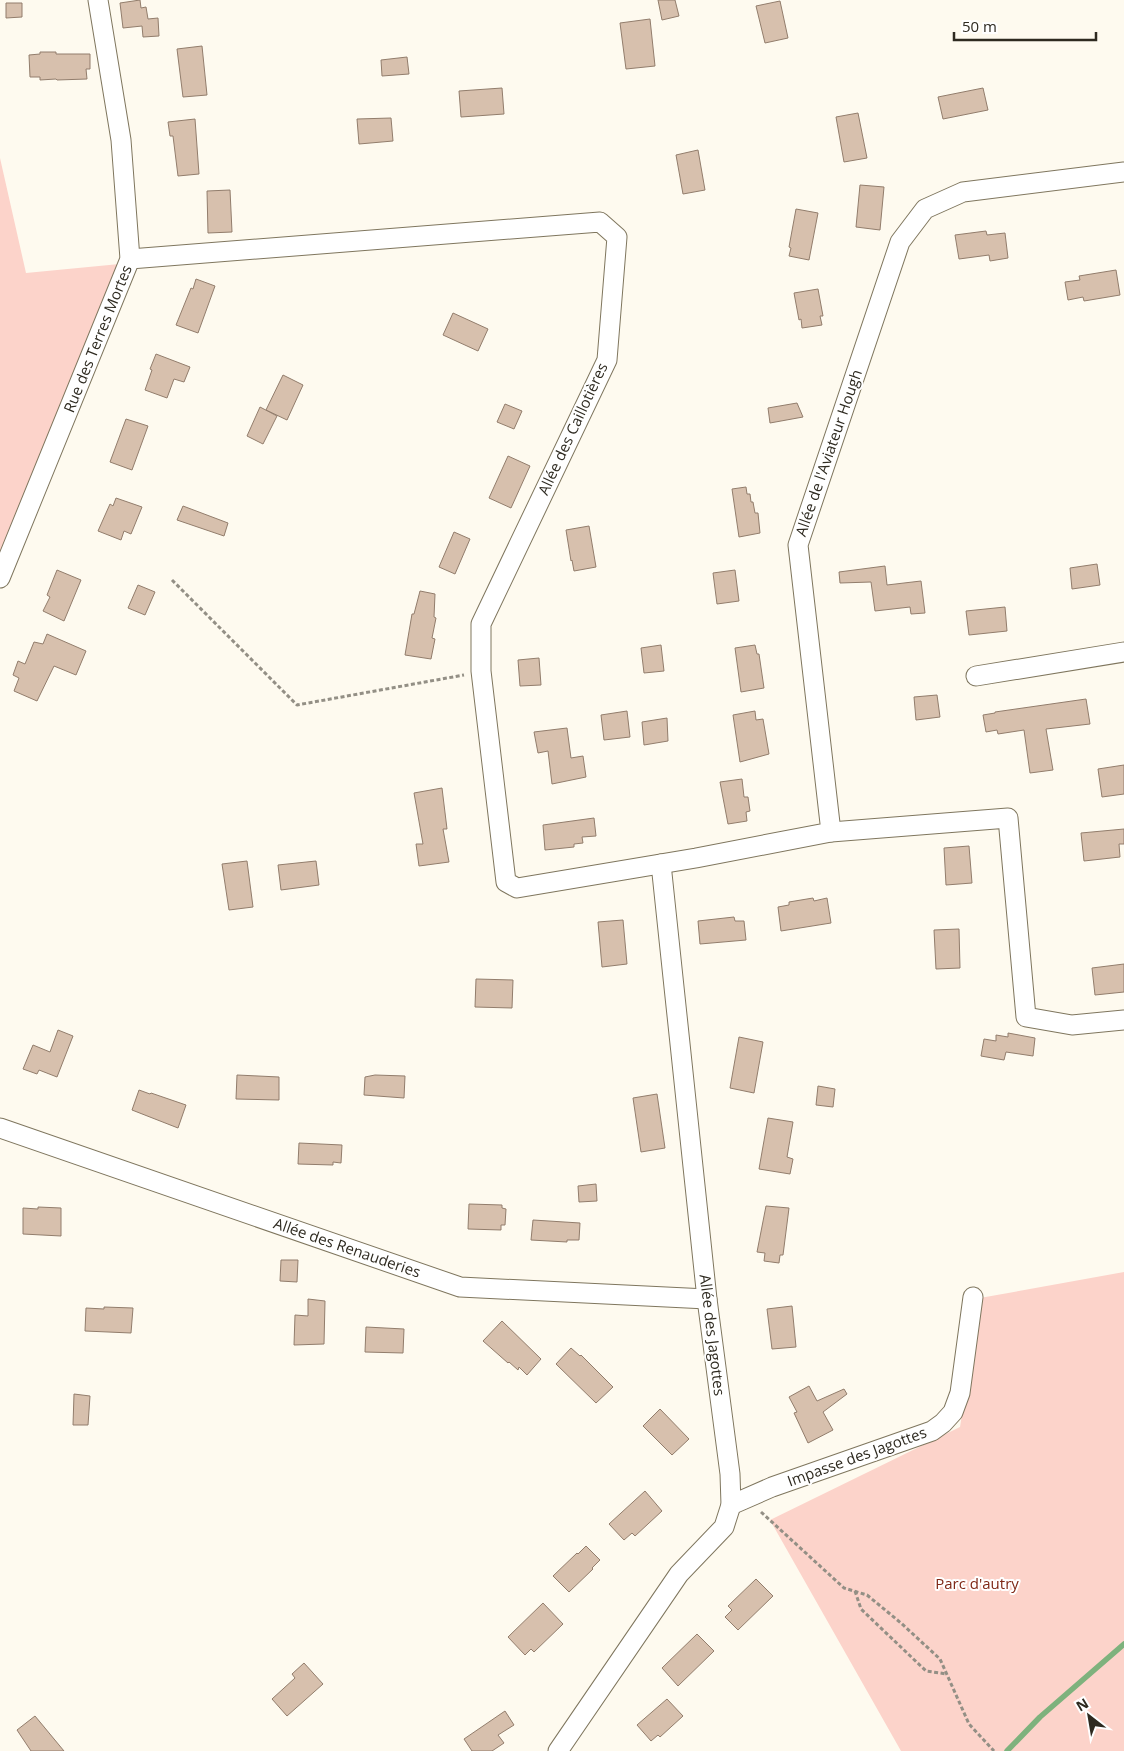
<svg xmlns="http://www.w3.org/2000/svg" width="1124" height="1751" font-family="'Open Sans',sans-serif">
<rect width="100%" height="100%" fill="#fefaef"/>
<g fill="#fcd3ca">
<path d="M 0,158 L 26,273 L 130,263 L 0,571 Z"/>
<path d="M 1124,1272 L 1124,1751 L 901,1751 L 770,1520 L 960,1427 L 980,1298 Z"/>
</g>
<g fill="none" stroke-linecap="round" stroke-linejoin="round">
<path stroke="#7eb27d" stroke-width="5.5" d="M 1007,1751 L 1040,1717 L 1124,1644"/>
</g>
<g fill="#d7c0ad" stroke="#927d6c">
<path d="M 140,0 L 141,8 L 146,7 L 148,19 L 158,18 L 159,36 L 143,37 L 142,26 L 123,28 L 120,3 Z"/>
<path d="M 658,0 L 675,0 L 679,16 L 662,20 Z"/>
<path d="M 780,1 L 788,38 L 765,43 L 756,6 Z"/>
<path d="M 6,3 L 22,3 L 22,17 L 6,18 Z"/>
<path d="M 650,19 L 655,66 L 626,69 L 620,23 Z"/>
<path d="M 202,46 L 207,95 L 183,97 L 177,49 Z"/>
<path d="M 40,52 L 56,52 L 56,54 L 90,54 L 90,69 L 86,69 L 87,79 L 57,80 L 56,79 L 40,80 L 40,77 L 30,77 L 29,55 L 40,54 Z"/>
<path d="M 407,57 L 409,74 L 382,76 L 381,60 Z"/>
<path d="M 502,88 L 504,114 L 461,117 L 459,91 Z"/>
<path d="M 983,88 L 988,110 L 943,119 L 938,97 Z"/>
<path d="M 858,113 L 867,158 L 844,162 L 836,117 Z"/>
<path d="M 391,118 L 393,141 L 359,144 L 357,119 Z"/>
<path d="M 195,119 L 199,174 L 178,176 L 173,136 L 170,136 L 168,122 Z"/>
<path d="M 698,150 L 705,190 L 683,194 L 676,155 Z"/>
<path d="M 860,185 L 884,187 L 880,230 L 856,227 Z"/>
<path d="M 230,190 L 232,232 L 208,233 L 207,191 Z"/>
<path d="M 796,209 L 818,213 L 809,260 L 789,256 L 791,248 L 789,247 Z"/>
<path d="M 986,231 L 987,235 L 1005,233 L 1008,258 L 990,261 L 989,255 L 959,259 L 955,235 Z"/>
<path d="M 1116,270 L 1120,295 L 1084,301 L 1083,297 L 1068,300 L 1065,282 L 1080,280 L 1079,276 Z"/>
<path d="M 196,279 L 215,286 L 198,333 L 176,325 L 191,288 L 193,289 Z"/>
<path d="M 818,289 L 823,316 L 820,316 L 822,325 L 802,328 L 801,319 L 799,320 L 794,293 Z"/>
<path d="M 453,313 L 488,329 L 478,351 L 443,335 Z"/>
<path d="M 156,354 L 190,367 L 184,382 L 174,379 L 167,398 L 145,390 L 152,370 L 150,369 Z"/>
<path d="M 283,375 L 303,385 L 287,420 L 266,410 Z"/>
<path d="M 797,403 L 803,417 L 770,423 L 768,408 Z"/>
<path d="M 505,404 L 522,411 L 514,429 L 497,422 Z"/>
<path d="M 260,407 L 277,416 L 263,444 L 247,436 Z"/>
<path d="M 126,419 L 148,426 L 132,470 L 110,462 Z"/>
<path d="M 508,456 L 530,466 L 511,508 L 489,498 Z"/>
<path d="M 746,487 L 747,494 L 750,494 L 751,502 L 753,502 L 755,513 L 758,513 L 760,533 L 739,537 L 732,489 Z"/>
<path d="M 116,498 L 142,507 L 131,534 L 124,531 L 121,540 L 98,531 L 110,504 L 113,506 Z"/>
<path d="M 183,506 L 228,523 L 224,536 L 177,520 Z"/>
<path d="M 589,526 L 596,567 L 574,571 L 572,560 L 571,561 L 566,530 Z"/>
<path d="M 454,532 L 470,539 L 455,574 L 439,567 Z"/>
<path d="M 1097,564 L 1100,585 L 1072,589 L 1070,568 Z"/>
<path d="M 885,566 L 887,585 L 921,581 L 925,613 L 911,614 L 910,607 L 875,611 L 871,582 L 840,583 L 839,572 Z"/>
<path d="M 57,570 L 81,580 L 64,621 L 43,611 L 50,597 L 47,595 Z"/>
<path d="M 735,570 L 739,601 L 717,604 L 713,573 Z"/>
<path d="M 138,585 L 155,592 L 145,615 L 128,608 Z"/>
<path d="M 420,591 L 435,594 L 434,617 L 436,618 L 432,638 L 435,639 L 431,659 L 405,655 L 412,614 L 414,614 Z"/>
<path d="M 1005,607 L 1007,631 L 969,635 L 966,611 Z"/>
<path d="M 47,634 L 86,651 L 76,675 L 54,666 L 37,701 L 14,691 L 19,678 L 13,675 L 18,661 L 25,664 L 34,642 L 43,644 Z"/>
<path d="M 661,645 L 664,671 L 644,673 L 641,648 Z"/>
<path d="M 755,645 L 757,654 L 759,654 L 764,688 L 741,692 L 735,648 Z"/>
<path d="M 539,658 L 541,685 L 520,686 L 518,660 Z"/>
<path d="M 937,695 L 940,717 L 916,720 L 914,697 Z"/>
<path d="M 1086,699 L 1090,724 L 1046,729 L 1053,770 L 1030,773 L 1024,730 L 998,734 L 997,730 L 986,732 L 983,715 L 995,713 L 995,712 Z"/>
<path d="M 627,711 L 630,737 L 604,740 L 601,715 Z"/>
<path d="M 755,711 L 756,720 L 763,719 L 769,754 L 740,762 L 733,715 Z"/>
<path d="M 667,718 L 668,741 L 644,745 L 642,722 Z"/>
<path d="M 567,728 L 571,758 L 583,756 L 586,777 L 552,784 L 548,751 L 538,753 L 534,732 Z"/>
<path d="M 1124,765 L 1124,794 L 1102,797 L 1098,769 Z"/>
<path d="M 742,779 L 744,797 L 748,797 L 750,811 L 746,812 L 747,821 L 728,824 L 720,782 Z"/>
<path d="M 442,788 L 447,829 L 443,829 L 449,862 L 419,866 L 416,844 L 423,844 L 414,793 Z"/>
<path d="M 594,818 L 596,836 L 582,837 L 583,843 L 574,844 L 574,847 L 545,850 L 543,825 Z"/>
<path d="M 1124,829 L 1124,844 L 1119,844 L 1120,857 L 1084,861 L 1081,833 Z"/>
<path d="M 969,846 L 972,883 L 946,885 L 944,848 Z"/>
<path d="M 247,861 L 253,907 L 229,910 L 222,864 Z"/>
<path d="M 316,861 L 319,885 L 281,890 L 278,865 Z"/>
<path d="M 813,898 L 814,901 L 827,898 L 831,923 L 781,931 L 778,907 L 789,905 L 789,902 Z"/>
<path d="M 734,917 L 735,921 L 744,921 L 746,940 L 700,944 L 698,921 Z"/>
<path d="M 623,920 L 627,964 L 602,967 L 598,922 Z"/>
<path d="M 959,929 L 960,968 L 936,969 L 934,930 Z"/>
<path d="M 1124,964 L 1124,992 L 1095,995 L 1092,968 Z"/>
<path d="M 476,979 L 513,980 L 512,1008 L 475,1007 Z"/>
<path d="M 58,1030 L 73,1036 L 57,1077 L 39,1070 L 37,1074 L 23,1069 L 33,1045 L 50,1052 Z"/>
<path d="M 1008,1033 L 1035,1038 L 1033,1056 L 1006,1052 L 1004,1060 L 981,1056 L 984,1039 L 996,1041 L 996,1035 L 1008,1037 Z"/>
<path d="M 739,1037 L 763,1042 L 754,1093 L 730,1088 Z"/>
<path d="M 237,1075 L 279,1077 L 279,1100 L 236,1099 Z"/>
<path d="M 375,1075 L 405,1076 L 404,1098 L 364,1095 L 365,1077 Z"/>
<path d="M 818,1086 L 835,1089 L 833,1107 L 816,1105 Z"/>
<path d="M 139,1090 L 150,1094 L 151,1093 L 186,1105 L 178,1128 L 132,1110 Z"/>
<path d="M 657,1094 L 665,1148 L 641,1152 L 633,1098 Z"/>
<path d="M 768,1118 L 793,1122 L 787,1157 L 793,1159 L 790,1174 L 759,1169 Z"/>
<path d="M 299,1143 L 342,1145 L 341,1163 L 333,1162 L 333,1165 L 298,1164 Z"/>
<path d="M 596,1184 L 597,1201 L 579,1202 L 578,1186 Z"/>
<path d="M 469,1204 L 502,1205 L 502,1208 L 506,1209 L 505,1225 L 501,1225 L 501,1230 L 468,1229 Z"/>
<path d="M 766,1206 L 789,1208 L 783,1255 L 780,1255 L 779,1263 L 764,1261 L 765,1253 L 757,1252 Z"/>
<path d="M 38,1207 L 61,1208 L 61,1236 L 23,1234 L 23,1208 L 38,1209 Z"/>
<path d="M 533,1220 L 580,1223 L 579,1240 L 567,1240 L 567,1242 L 531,1240 Z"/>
<path d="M 281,1260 L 298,1260 L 297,1282 L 280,1281 Z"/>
<path d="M 308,1299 L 325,1301 L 324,1344 L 294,1345 L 295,1315 L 308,1316 Z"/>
<path d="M 792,1306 L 796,1347 L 772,1349 L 767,1309 Z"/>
<path d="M 104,1307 L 133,1308 L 131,1333 L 85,1331 L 86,1308 L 104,1309 Z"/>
<path d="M 502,1321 L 541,1359 L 527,1375 L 519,1367 L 518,1370 L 509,1362 L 508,1363 L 483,1341 Z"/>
<path d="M 366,1327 L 404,1329 L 403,1353 L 365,1352 Z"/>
<path d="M 571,1348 L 580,1356 L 581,1355 L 613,1387 L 596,1403 L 556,1364 Z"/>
<path d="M 809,1386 L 817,1401 L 844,1389 L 847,1394 L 823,1412 L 833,1430 L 808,1443 L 794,1413 L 797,1412 L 789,1397 Z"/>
<path d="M 74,1394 L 90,1396 L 88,1425 L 73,1425 Z"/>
<path d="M 660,1409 L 689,1439 L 672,1455 L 643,1426 Z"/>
<path d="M 645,1491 L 662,1511 L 635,1536 L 632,1533 L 624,1540 L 609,1524 Z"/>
<path d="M 586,1546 L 600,1560 L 592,1568 L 593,1569 L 569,1592 L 553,1576 L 577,1553 L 578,1554 Z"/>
<path d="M 756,1579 L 773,1596 L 738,1630 L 725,1617 L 732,1610 L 728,1606 Z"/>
<path d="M 543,1603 L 563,1624 L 534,1652 L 531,1649 L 525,1655 L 508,1637 Z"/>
<path d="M 697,1634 L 714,1651 L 678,1686 L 662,1668 Z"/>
<path d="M 304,1663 L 323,1684 L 287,1716 L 272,1699 L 295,1678 L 292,1674 Z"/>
<path d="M 667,1699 L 683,1716 L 660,1737 L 658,1735 L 651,1741 L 637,1725 Z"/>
<path d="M 505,1711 L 514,1725 L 498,1735 L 504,1743 L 492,1751 L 472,1751 L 464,1739 Z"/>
<path d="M 35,1716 L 64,1751 L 31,1751 L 17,1730 Z"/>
</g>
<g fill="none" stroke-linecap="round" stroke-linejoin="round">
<g stroke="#7f765e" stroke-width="21">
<g id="minor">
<path d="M 130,259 L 600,222 L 617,237 L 607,360 L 481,624 L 481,671 L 506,882 L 517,888 L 696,858 L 831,832 L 798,545 L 900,242 L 925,209 L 963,192 L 1124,172"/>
<path d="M 0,578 L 130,259 L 121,140 L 98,0"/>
<path d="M 976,676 L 1124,652"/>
<path d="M 831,832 L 1008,818 L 1026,1017 L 1072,1025 L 1124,1020"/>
<path d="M 0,1128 L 460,1287 L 707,1299"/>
<path d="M 731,1505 L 772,1487 L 932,1431 L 943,1423 L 953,1412 L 960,1393 L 973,1297"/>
<path d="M 558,1751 L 679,1574 L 724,1527 L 731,1505 L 730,1474 L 707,1299 L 661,864"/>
</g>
</g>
<g stroke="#938f85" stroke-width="3" stroke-dasharray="4 2.5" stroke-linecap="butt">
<path d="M 172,580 L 297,705 L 464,675"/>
<path d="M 761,1512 L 844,1588 L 867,1595 L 901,1623 L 940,1659 L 969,1724 L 994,1751"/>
<path d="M 855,1591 L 861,1609 L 926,1671 L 947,1674"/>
</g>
<use href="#minor" stroke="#fff" stroke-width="19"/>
</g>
<g text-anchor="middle" stroke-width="4" stroke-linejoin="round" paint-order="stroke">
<g font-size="15" fill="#2e2a20" stroke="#fff">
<text transform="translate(98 339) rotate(-68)" y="5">Rue des Terres Mortes</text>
<text transform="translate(573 429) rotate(-65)" y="5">Allée des Caillotières</text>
<text transform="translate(829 453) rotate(-71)" y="5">Allée de l'Aviateur Hough</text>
<text transform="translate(347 1248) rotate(19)" y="5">Allée des Renauderies</text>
<text transform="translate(712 1335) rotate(83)" y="5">Allée des Jagottes</text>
<text transform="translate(857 1457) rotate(-20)" y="5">Impasse des Jagottes</text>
</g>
<g font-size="15" fill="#7f2816" stroke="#fff">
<text x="977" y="1589">Parc d'autry</text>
</g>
</g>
<g transform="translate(1089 1716) rotate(329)" stroke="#ffffff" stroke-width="4" paint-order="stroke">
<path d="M0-4L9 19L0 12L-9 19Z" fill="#2e2a20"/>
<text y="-8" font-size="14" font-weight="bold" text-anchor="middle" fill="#2e2a20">N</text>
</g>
<path d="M954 32v8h142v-8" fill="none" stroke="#2e2a20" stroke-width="2.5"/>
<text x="962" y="32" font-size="15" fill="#2e2a20" stroke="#ffffff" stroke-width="4" paint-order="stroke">50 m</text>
</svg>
